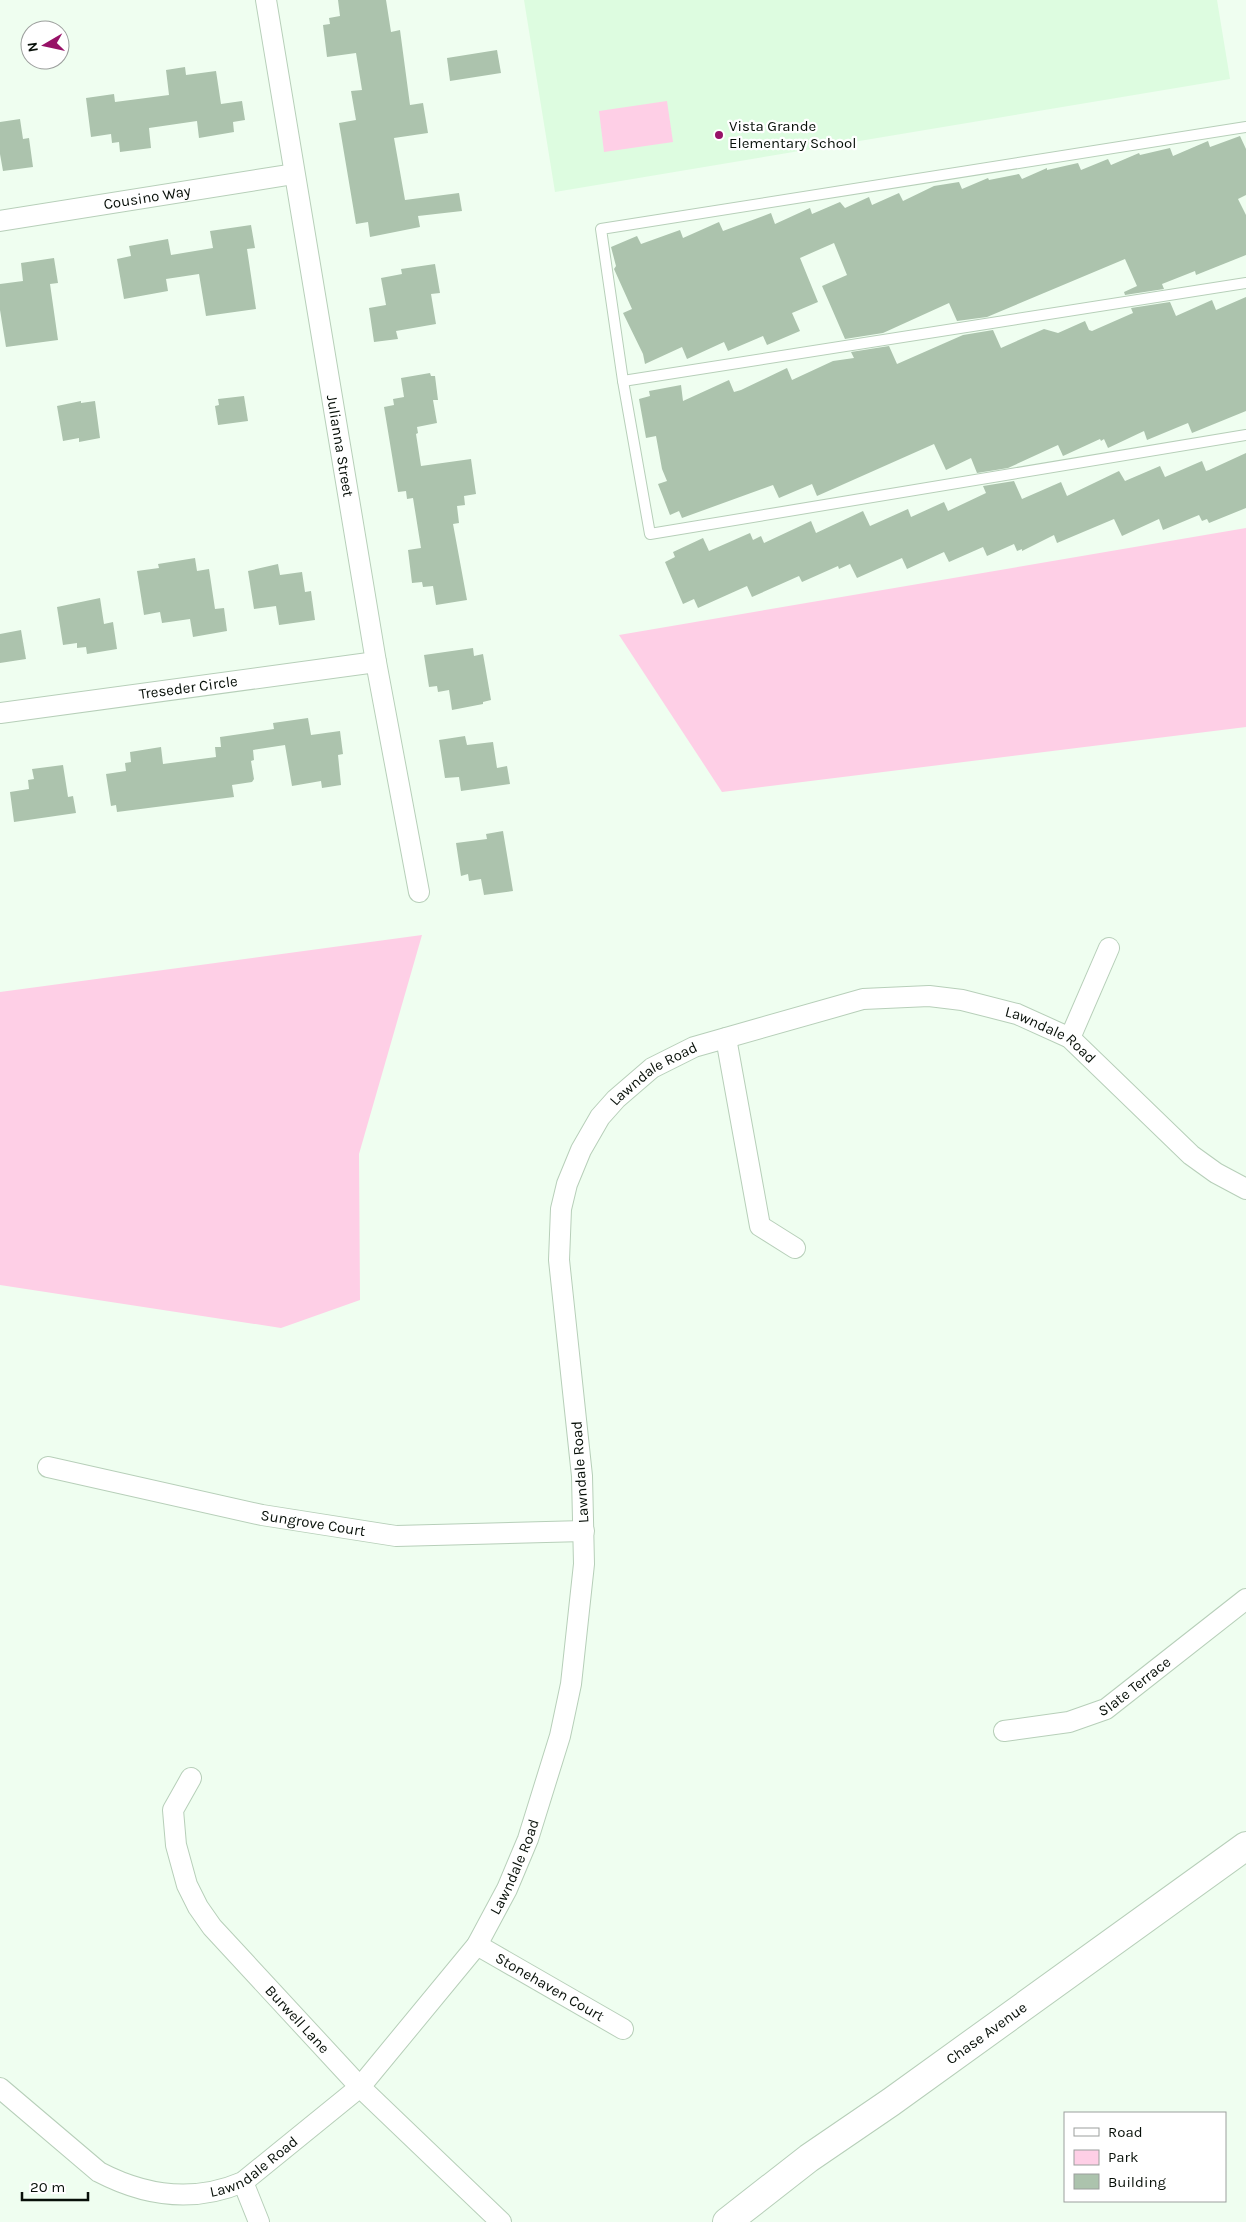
<svg xmlns="http://www.w3.org/2000/svg" width="1246" height="2222" font-family="Karla,sans-serif">
<rect width="100%" height="100%" fill="#effef0"/>
<path fill="#ddfce0" d="M 524,0 L 1217,0 L 1230,79 L 555,192 Z"/>
<g fill="#fecfe6">
<path d="M 667,101 L 673,142 L 604,152 L 599,111 Z"/>
<path d="M 1246,528 L 1246,727 L 722,792 L 619,635 Z"/>
<path d="M 422,935 L 359,1154 L 360,1300 L 281,1328 L 0,1285 L 0,992 Z"/>
</g>
<g fill="#acc3ad">
<path d="M 338,0 L 386,0 L 391,32 L 400,30 L 410,105 L 423,103 L 428,133 L 394,138 L 405,200 L 459,193 L 462,211 L 418,216 L 420,227 L 370,237 L 368,222 L 356,224 L 339,123 L 356,120 L 351,91 L 362,90 L 356,53 L 327,57 L 323,25 L 330,24 L 329,18 L 340,16 Z"/>
<path d="M 497,50 L 501,73 L 450,81 L 447,58 Z"/>
<path d="M 185,67 L 186,75 L 216,71 L 221,104 L 242,101 L 245,120 L 233,122 L 234,132 L 199,138 L 197,121 L 149,128 L 151,148 L 120,152 L 119,142 L 112,143 L 111,134 L 91,137 L 86,98 L 114,94 L 115,102 L 169,95 L 166,70 Z"/>
<path d="M 20,119 L 23,139 L 29,138 L 33,167 L 3,171 L 0,154 L 0,122 Z"/>
<path d="M 1240,136 L 1246,149 L 1246,195 L 1238,199 L 1246,215 L 1246,255 L 1196,275 L 1195,271 L 1162,284 L 1164,289 L 1125,295 L 1124,292 L 1137,286 L 1125,259 L 987,317 L 957,321 L 949,303 L 883,333 L 845,339 L 822,286 L 847,275 L 834,243 L 800,258 L 818,302 L 792,313 L 800,331 L 767,345 L 763,336 L 728,351 L 724,342 L 687,359 L 682,347 L 645,364 L 643,354 L 623,313 L 632,309 L 614,269 L 616,266 L 611,247 L 637,236 L 641,244 L 680,230 L 683,238 L 719,222 L 723,231 L 771,213 L 775,224 L 810,208 L 812,214 L 840,202 L 845,208 L 869,197 L 872,205 L 899,193 L 903,201 L 934,186 L 959,182 L 962,189 L 988,178 L 989,180 L 1019,174 L 1022,179 L 1047,168 L 1047,170 L 1078,163 L 1081,170 L 1108,159 L 1111,165 L 1139,153 L 1140,155 L 1170,148 L 1173,156 L 1208,141 L 1210,147 Z"/>
<path d="M 251,225 L 255,248 L 247,249 L 256,309 L 206,316 L 199,274 L 166,279 L 168,291 L 124,299 L 117,259 L 131,256 L 129,246 L 168,239 L 171,255 L 213,248 L 210,231 Z"/>
<path d="M 54,258 L 58,283 L 50,284 L 58,340 L 6,347 L 0,310 L 0,284 L 23,281 L 21,263 Z"/>
<path d="M 435,264 L 440,293 L 431,294 L 436,324 L 396,331 L 398,339 L 374,342 L 369,308 L 386,305 L 381,278 L 402,274 L 401,269 Z"/>
<path d="M 1246,297 L 1246,411 L 1192,433 L 1188,423 L 1147,440 L 1144,431 L 1108,448 L 1104,439 L 1101,441 L 1100,439 L 1063,456 L 1058,445 L 1008,468 L 977,473 L 971,458 L 946,470 L 934,444 L 817,496 L 812,484 L 779,498 L 773,485 L 682,518 L 679,511 L 670,515 L 658,484 L 667,481 L 662,469 L 656,436 L 646,438 L 639,399 L 650,396 L 649,391 L 681,385 L 683,401 L 729,380 L 734,392 L 741,390 L 787,368 L 792,380 L 833,361 L 854,358 L 851,352 L 889,346 L 897,364 L 963,335 L 993,330 L 1001,348 L 1044,329 L 1058,333 L 1085,321 L 1089,330 L 1092,331 L 1133,313 L 1131,308 L 1170,302 L 1176,316 L 1212,300 L 1216,310 Z"/>
<path d="M 430,373 L 431,376 L 435,376 L 438,400 L 433,400 L 437,423 L 417,427 L 418,433 L 416,434 L 421,466 L 471,459 L 476,494 L 464,496 L 465,505 L 457,506 L 459,523 L 453,524 L 467,600 L 436,605 L 433,586 L 423,587 L 422,582 L 412,583 L 408,550 L 421,548 L 413,498 L 407,499 L 406,491 L 398,492 L 384,407 L 394,405 L 393,399 L 404,397 L 401,378 Z"/>
<path d="M 244,396 L 248,421 L 218,425 L 215,406 L 219,405 L 218,399 Z"/>
<path d="M 81,401 L 81,403 L 95,401 L 100,438 L 79,442 L 79,438 L 63,441 L 57,406 Z"/>
<path d="M 1246,453 L 1246,508 L 1209,523 L 1207,519 L 1202,521 L 1199,515 L 1163,530 L 1159,519 L 1122,536 L 1114,519 L 1057,543 L 1054,535 L 1022,551 L 1022,549 L 1017,551 L 1014,544 L 987,556 L 983,547 L 949,562 L 944,552 L 907,569 L 902,558 L 857,578 L 850,564 L 839,569 L 838,566 L 802,582 L 799,576 L 752,597 L 747,586 L 698,608 L 694,599 L 683,604 L 665,562 L 675,557 L 673,552 L 703,538 L 709,551 L 750,533 L 753,540 L 761,536 L 764,543 L 811,521 L 816,533 L 863,511 L 870,526 L 908,509 L 911,517 L 944,502 L 948,511 L 986,493 L 983,486 L 1014,481 L 1022,499 L 1061,482 L 1067,496 L 1119,471 L 1125,481 L 1160,466 L 1165,477 L 1202,461 L 1206,471 L 1209,470 Z"/>
<path d="M 195,558 L 197,571 L 209,569 L 215,609 L 224,608 L 227,631 L 193,637 L 190,619 L 162,623 L 160,612 L 144,615 L 137,571 L 159,568 L 158,564 Z"/>
<path d="M 278,564 L 280,575 L 302,572 L 305,592 L 311,591 L 315,620 L 279,625 L 276,606 L 254,609 L 248,571 Z"/>
<path d="M 100,598 L 104,624 L 113,622 L 117,649 L 87,654 L 86,647 L 77,648 L 77,643 L 63,645 L 57,607 Z"/>
<path d="M 21,630 L 26,659 L 0,663 L 0,634 Z"/>
<path d="M 473,648 L 474,656 L 483,654 L 491,700 L 483,702 L 483,704 L 452,710 L 449,690 L 438,692 L 437,686 L 429,687 L 424,655 Z"/>
<path d="M 308,718 L 311,735 L 340,731 L 343,754 L 338,755 L 341,785 L 322,788 L 321,781 L 292,786 L 285,745 L 253,750 L 254,760 L 251,761 L 254,779 L 252,782 L 232,785 L 234,797 L 117,812 L 116,805 L 111,806 L 106,774 L 126,771 L 125,763 L 131,762 L 130,752 L 161,747 L 163,764 L 216,757 L 215,747 L 221,747 L 220,737 L 274,729 L 273,723 Z"/>
<path d="M 465,736 L 467,745 L 493,742 L 497,768 L 507,766 L 510,784 L 461,791 L 459,777 L 445,778 L 439,740 Z"/>
<path d="M 63,765 L 68,797 L 73,796 L 76,813 L 14,822 L 10,792 L 29,789 L 28,780 L 34,779 L 32,769 Z"/>
<path d="M 503,831 L 513,891 L 484,895 L 481,879 L 469,881 L 468,874 L 461,876 L 456,843 L 487,839 L 486,834 Z"/>
</g>
<g fill="none" stroke-linecap="round" stroke-linejoin="round">
<g stroke="#b7cfb9" stroke-width="12">
<g id="service">
<path d="M 1246,127 L 601,229 L 623,381 L 650,534 L 1246,435"/>
<path d="M 623,381 L 1246,283"/>
</g>
</g>
<g stroke="#b7cfb9" stroke-width="22">
<g id="minor">
<path id="s1" d="M 266,0 L 376,662 L 419,892"/>
<path id="s2" d="M 0,221 L 294,174"/>
<path id="s3" d="M 0,713 L 376,662"/>
<path d="M 726,1038 L 760,1226 L 795,1248"/>
<path d="M 1070,1038 L 1109,948"/>
<path id="s4" d="M 48,1467 L 262,1515 L 396,1536 L 584,1531"/>
<path id="s5" d="M 1004,1731 L 1069,1722 L 1106,1709 L 1246,1599"/>
<path id="s6" d="M 191,1778 L 173,1810 L 176,1845 L 187,1885 L 198,1907 L 212,1927 L 360,2087 L 501,2222"/>
<path id="s7" d="M 477,1945 L 623,2029"/>
<path id="s8" d="M 0,2088 L 99,2172 C 145,2196 194,2203 243,2182 L 360,2087 L 477,1945 L 507,1889 L 528,1839 L 560,1736 L 571,1684 L 584,1564 L 582,1476 L 559,1260 L 561,1209 L 567,1184 L 581,1150 L 600,1117 L 616,1099 L 652,1068 L 694,1047 L 863,999 L 929,996 L 962,1000 L 1017,1014 L 1070,1038 L 1191,1155 L 1216,1173 L 1246,1189"/>
<path d="M 243,2182 L 259,2222"/>
</g>
</g>
<g stroke="#b7cfb9" stroke-width="30">
<g id="secondary">
<path id="s9" d="M 727,2222 L 809,2158 L 891,2102 L 1246,1846"/>
</g>
</g>
<use href="#service" stroke="#fff" stroke-width="10"/>
<use href="#minor" stroke="#fff" stroke-width="20"/>
<use href="#secondary" stroke="#fff" stroke-width="28"/>
</g>
<circle fill="#971167" stroke="#fff" stroke-width="2" cx="719" cy="135" r="5"/>
<g text-anchor="middle" stroke-width="4.5" stroke-linejoin="round" paint-order="stroke">
<g font-size="15" fill="#081009" stroke="#fff" text-anchor="start">
<text x="729" y="131">Vista Grande<tspan x="729" dy="17">Elementary School</tspan></text>
</g>
<g font-size="15" fill="#081009" stroke="#fff">
<text dy="5" stroke="none"><textPath href="#s2" startOffset="149">Cousino Way</textPath></text>
<text dy="5" stroke="none"><textPath href="#s1" startOffset="452">Julianna Street</textPath></text>
<text dy="5" stroke="none"><textPath href="#s3" startOffset="190">Treseder Circle</textPath></text>
<text dy="5" stroke="none"><textPath href="#s8" startOffset="1960">Lawndale Road</textPath></text>
<text dy="5" stroke="none"><textPath href="#s8" startOffset="1540">Lawndale Road</textPath></text>
<text transform="translate(580 1472) rotate(-94)" y="5">Lawndale Road</text>
<text dy="5" stroke="none"><textPath href="#s4" startOffset="271">Sungrove Court</textPath></text>
<text dy="5" stroke="none"><textPath href="#s5" startOffset="141">Slate Terrace</textPath></text>
<text dy="5" stroke="none"><textPath href="#s8" startOffset="701">Lawndale Road</textPath></text>
<text dy="5" stroke="none"><textPath href="#s7" startOffset="84">Stonehaven Court</textPath></text>
<text dy="5" stroke="none"><textPath href="#s6" startOffset="288">Burwell Lane</textPath></text>
<text dy="5" stroke="none"><textPath href="#s9" startOffset="321">Chase Avenue</textPath></text>
<text dy="5" stroke="none"><textPath href="#s8" startOffset="296">Lawndale Road</textPath></text>
</g>
</g>
<rect x="1064" y="2112" width="162" height="90" fill="#ffffff" stroke="#9c9f9d"/>
<rect x="1074" y="2128" width="25" height="8" fill="#ffffff" stroke="#9c9f9d"/>
<text x="1108" y="2137" font-size="15" fill="#081009">Road</text>
<rect x="1074" y="2150" width="25" height="15" fill="#fecfe6" stroke="#9c9f9d"/>
<text x="1108" y="2162" font-size="15" fill="#081009">Park</text>
<rect x="1074" y="2174" width="25" height="15" fill="#acc3ad" stroke="#9c9f9d"/>
<text x="1108" y="2187" font-size="15" fill="#081009">Building</text>
<g transform="translate(45 45) rotate(261)"><circle r="24" fill="#ffffff" stroke="#9c9f9d"/>
<path d="M0-4L9 19L0 12L-9 19Z" fill="#971167"/>
<text y="-8" font-size="14" font-weight="bold" text-anchor="middle" fill="#081009">N</text>
</g>
<path d="M22 2192v8h66v-8" fill="none" stroke="#081009" stroke-width="2.5"/>
<text x="30" y="2192" font-size="15" fill="#081009" stroke="#ffffff" stroke-width="4" paint-order="stroke">20 m</text>
</svg>
